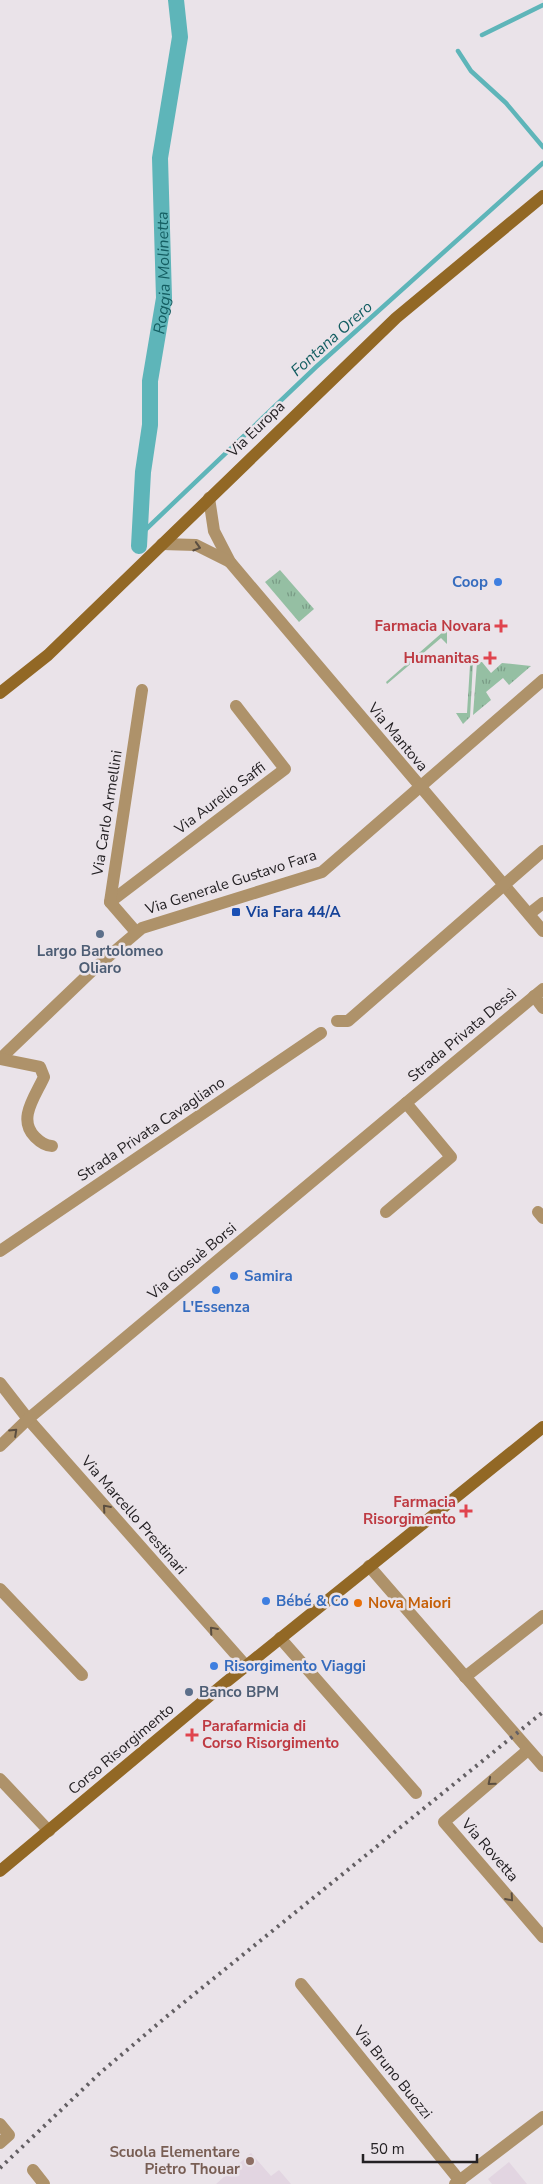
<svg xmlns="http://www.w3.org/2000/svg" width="543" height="2184" font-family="'Nunito Sans',sans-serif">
<defs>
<pattern id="grass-tufts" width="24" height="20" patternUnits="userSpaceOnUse" patternTransform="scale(1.25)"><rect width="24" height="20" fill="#95bfa3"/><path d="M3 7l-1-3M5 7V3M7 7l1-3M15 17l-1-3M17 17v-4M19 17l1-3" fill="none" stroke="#799b85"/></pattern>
</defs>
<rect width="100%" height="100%" fill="#eae3e9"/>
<g fill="#e2d5e1">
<path d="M 251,2153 L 271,2176 L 279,2170 L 291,2184 L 216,2184 Z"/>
<path d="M 509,2162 L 527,2184 L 492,2184 L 488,2179 Z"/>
</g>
<g fill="url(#grass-tufts)">
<path d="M 280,570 L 314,609 L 299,622 L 265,582 Z"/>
<path d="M 444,631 L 447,632 L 447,644 L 441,638 L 387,684 L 386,682 Z"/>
<path d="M 459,660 L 473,662 L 470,717 L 463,724 L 456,713 L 467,713 L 470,665 L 459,664 Z"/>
<path d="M 477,662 L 482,662 L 491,673 L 502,663 L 531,666 L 509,685 L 503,678 L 486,692 L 491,700 L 473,715 Z"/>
</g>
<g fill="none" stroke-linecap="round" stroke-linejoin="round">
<g stroke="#5eb5b9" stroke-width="4.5">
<path d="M 482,35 L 543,5"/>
<path d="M 458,51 L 471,71 L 506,103 L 543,147"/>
<path d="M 140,535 L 316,367 L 543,163"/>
</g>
<path stroke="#5eb5b9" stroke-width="16" id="s1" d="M 139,546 L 143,472 L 150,425 L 150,381 L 164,298 L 160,158 L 180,37 L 176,0"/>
<g stroke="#ae926a" stroke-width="12">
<path d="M 209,498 L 214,531 L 230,562 L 543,931"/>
<path d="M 162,544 L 196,545 L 230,562"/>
<path d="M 110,902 L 285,769 L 236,706"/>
<path d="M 529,914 L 543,903"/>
<path d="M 136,932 L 110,902 L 142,690"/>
<path d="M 534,996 L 543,1008"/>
<path d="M 337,1021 L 348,1021 L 543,851"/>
<path d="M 0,1059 L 95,968 L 142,928 L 322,872 L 543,680"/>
<path d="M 0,1059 L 40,1067 L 44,1077 C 35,1097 17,1119 35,1137 C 40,1142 45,1146 52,1146"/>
<path d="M 386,1212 L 451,1157 L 406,1103 L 543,989"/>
<path d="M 538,1212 L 543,1218"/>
<path d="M 0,1251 L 321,1033"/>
<path d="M 0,1383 L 28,1419 L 246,1666"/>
<path d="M 0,1446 L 28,1419 L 406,1103"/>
<path d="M 0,1589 L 82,1675"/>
<path d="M 280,1638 L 416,1793"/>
<path d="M 465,1677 L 543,1616"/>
<path d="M 528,1750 L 444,1822 L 543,1937"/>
<path d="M 0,1779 L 49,1831"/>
<path d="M 301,1984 L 460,2181"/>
<path d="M 0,2124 L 9,2135 L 0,2143"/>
<path d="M 33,2170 L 44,2184"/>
<path d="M 455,2184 L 543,2117"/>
</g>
<path stroke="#ae926a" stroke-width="12" d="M 369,1566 L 543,1766"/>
<g stroke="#926825" stroke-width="12">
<path d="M 0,693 L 48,655 L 396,318 L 543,196"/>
<path d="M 0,1871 L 225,1683 L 543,1427"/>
</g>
<path stroke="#635f63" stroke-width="4" stroke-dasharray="2.5 5" stroke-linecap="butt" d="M 0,2168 L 100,2073 L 166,2017 L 543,1712"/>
</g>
<defs><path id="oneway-chevron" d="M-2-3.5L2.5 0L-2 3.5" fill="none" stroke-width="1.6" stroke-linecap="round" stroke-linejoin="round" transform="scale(1.25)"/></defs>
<g stroke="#5b4e40">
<use href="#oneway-chevron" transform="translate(197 547) rotate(17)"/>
<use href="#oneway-chevron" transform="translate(14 1432) rotate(-43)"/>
<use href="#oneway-chevron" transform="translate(106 1508) rotate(-131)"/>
<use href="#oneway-chevron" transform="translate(213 1630) rotate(-131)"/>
<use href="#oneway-chevron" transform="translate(491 1782) rotate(140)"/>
<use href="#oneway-chevron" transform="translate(510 1898) rotate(49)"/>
</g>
<g fill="#3f7fe0" stroke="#eae3e9" stroke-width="2">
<circle cx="498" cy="582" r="5"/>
<circle cx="234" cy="1276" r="5"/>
<circle cx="216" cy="1290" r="5"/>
<circle cx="266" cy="1601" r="5"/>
<circle cx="214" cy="1666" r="5"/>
</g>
<g fill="#e0444e" stroke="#eae3e9" stroke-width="2">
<path d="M498.5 618.5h5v5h5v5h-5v5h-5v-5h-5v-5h5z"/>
<path d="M487.5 650.5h5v5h5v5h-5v5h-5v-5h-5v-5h5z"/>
<path d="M463.5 1503.5h5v5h5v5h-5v5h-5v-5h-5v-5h5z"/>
<path d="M189.5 1727.5h5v5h5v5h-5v5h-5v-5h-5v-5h5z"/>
</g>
<rect fill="#1a4fb4" stroke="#eae3e9" stroke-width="2" x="231" y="907" width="10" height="10" rx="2.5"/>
<g fill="#5c6f8a" stroke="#eae3e9" stroke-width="2">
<circle cx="100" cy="934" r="5"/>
<circle cx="189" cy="1692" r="5"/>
</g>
<circle fill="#e8710a" stroke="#eae3e9" stroke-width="2" cx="358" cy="1603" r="5"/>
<circle fill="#8d6e63" stroke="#eae3e9" stroke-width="2" cx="250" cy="2161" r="5"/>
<g text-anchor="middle" stroke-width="5" stroke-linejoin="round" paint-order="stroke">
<g font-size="15" fill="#242124" stroke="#eae3e9">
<text transform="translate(256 429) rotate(-44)" y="5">Via Europa</text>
<text transform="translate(398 737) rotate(50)" y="5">Via Mantova</text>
<text transform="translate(220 798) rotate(-37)" y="5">Via Aurelio Saffi</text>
<text transform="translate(107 813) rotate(-81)" y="5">Via Carlo Armellini</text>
<text transform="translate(231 882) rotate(-18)" y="5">Via Generale Gustavo Fara</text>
<text transform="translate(462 1035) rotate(-40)" y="5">Strada Privata Dessì</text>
<text transform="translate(151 1129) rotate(-34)" y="5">Strada Privata Cavagliano</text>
<text transform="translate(192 1261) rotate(-40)" y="5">Via Giosuè Borsi</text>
<text transform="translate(134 1515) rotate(49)" y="5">Via Marcello Prestinari</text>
<text transform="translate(121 1749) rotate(-40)" y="5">Corso Risorgimento</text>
<text transform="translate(490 1850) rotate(49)" y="5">Via Rovetta</text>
<text transform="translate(393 2072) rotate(51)" y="5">Via Bruno Buozzi</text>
</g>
<g font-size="15" font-weight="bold" fill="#366cbe" stroke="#eae3e9" text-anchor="start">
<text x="488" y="587" text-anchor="end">Coop</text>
<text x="244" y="1281">Samira</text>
<text x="216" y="1312" text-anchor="middle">L'Essenza</text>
<text x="276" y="1606">Bébé &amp; Co</text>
<text x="224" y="1671">Risorgimento Viaggi</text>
</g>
<g font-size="15" font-weight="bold" fill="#be3a42" stroke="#eae3e9" text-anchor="end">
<text x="491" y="631">Farmacia Novara</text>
<text x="479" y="663">Humanitas</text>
<text x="456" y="1507">Farmacia<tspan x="456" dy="17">Risorgimento</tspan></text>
<text x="202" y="1731" text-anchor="start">Parafarmicia di<tspan x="202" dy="17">Corso Risorgimento</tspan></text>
</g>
<g font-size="15" font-weight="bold" fill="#164399" stroke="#eae3e9" text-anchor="start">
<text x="246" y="917">Via Fara 44/A</text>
</g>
<g font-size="15" font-weight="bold" fill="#4e5e75" stroke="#eae3e9">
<text x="100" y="956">Largo Bartolomeo<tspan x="100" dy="17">Oliaro</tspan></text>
<text x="199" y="1697" text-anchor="start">Banco BPM</text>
</g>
<g font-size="15" font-weight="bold" fill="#c56008" stroke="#eae3e9" text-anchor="start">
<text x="368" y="1608">Nova Maiori</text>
</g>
<g font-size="15" font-weight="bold" fill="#785e54" stroke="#eae3e9" text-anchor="end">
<text x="240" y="2157">Scuola Elementare<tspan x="240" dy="17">Pietro Thouar</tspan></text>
</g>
<g font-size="16" font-style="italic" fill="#145e62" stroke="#eae3e9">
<text dy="6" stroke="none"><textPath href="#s1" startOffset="275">Roggia Molinetta</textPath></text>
<text transform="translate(331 338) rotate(-42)" y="6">Fontana Orero</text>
</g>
</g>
<path d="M363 2154v8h114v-8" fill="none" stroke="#242124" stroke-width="2.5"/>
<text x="370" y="2154" font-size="15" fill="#242124" stroke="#eae3e9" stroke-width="4" paint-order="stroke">50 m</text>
</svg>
